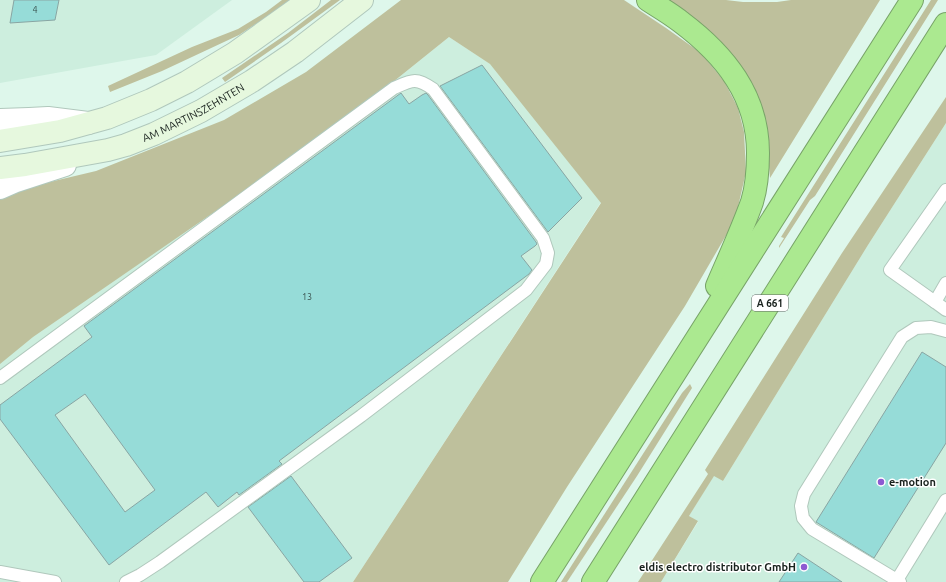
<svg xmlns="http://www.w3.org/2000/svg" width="946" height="582" font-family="Ubuntu,sans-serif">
<rect width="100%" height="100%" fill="#def7eb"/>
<g fill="#cdeede">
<path d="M 0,0 L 232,0 L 156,55 L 0,83 Z"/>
<path d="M 449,37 L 631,156 L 353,582 L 0,582 L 0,252 L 316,144 Z"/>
<path d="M 946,123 L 946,582 L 661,582 L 698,522 L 689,516 L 714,475 L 723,481 L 868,245 Z"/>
</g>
<g fill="#bec09c">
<path d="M 282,0 L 290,0 L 271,14 L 239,35 L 162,71 L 110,92 L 108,86 L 192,47 L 238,29 L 266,12 Z"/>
<path d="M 331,0 L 340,0 L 281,43 L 225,82 L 222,78 L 288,33 Z"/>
<path d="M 401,0 L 624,0 L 666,28 L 701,53 L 724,81 L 738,108 L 744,132 L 746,172 L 735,220 L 685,306 L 567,487 L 508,582 L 353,582 L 601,203 L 490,64 L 449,37 L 332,131 L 33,337 L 0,364 L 0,198 L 16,190 L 96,171 L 224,120 L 306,72 Z"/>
<path d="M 663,0 L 726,0 L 743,2 L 777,2 L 791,0 L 880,0 L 770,178 L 765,119 L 759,98 L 736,59 L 691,18 Z"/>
<path d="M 931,0 L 938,0 L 815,196 L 810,200 L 779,248 L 779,246 L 784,238 L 781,237 Z"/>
<path d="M 946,97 L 946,123 L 868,245 L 723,481 L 714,476 L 689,516 L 698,521 L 661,582 L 638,582 L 708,474 L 705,470 L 842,253 Z"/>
<path d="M 690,384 L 692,388 L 637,476 L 567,582 L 561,582 L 682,393 Z"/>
</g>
<g fill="#96dcd8" stroke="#89a5a3" fill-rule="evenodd">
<path d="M 14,0 L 59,0 L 55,20 L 10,23 Z"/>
<path d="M 482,65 L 582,198 L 548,232 L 440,86 Z"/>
<path d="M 401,93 L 409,104 L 422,95 L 426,93 L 428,95 L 536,242 L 537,244 L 535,246 L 521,256 L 532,270 L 529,274 L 279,461 L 282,464 L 239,495 L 237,492 L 218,507 L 206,492 L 109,565 L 0,419 L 0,405 L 92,337 L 84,326 ZM 85,394 L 155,490 L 125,512 L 55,415 Z"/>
<path d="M 922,352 L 946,367 L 946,443 L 874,558 L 816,522 Z"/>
<path d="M 291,476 L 352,558 L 319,582 L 304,582 L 248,507 Z"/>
<path d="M 798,553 L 842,582 L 779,582 Z"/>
</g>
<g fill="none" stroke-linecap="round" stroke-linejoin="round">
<g stroke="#b0c8bc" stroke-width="14">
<g id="service">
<path d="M 946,190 L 890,270 L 935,302 L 946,283"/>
<path d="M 935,302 L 946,310"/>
<path d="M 0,378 L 394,88 C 412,80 416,77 433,89 L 543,238 L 548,253 L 546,264 L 526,290 L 361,416 L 160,562 L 140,575 L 126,582"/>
<path d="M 0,572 L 55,582"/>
<path d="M 897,580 L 946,500"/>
<path d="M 900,582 L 812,529 L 803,518 L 801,506 L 804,494 L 902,337 L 916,328 L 931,327 L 946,331"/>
</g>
</g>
<g stroke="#b0c8bc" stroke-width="24">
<path id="minor" d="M 0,120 L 29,119 L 48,118 L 88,123"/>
</g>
<g stroke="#b0c8bc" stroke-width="24">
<path id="tertiary" d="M 0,188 L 16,181 L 65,165"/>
</g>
<g stroke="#b0c8bc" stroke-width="24">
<g id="secondary">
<path d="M 0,141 L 60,131 L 107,118 L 151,100 L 187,82 L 235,53 L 309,0"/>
<path id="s1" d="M 0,168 L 25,165 L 108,150 L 126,145 L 154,134 L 201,111 L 252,81 L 295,52 L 362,0"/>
</g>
</g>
<g stroke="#78a368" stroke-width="24">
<g id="motorway">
<path d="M 648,0 C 659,7 671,14 681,22 C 725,55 758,96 758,153 C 758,169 757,186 752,202 C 742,230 729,258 717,286"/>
<path d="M 542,582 L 912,0"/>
<path d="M 593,582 L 946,24"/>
</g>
</g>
<use href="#service" stroke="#fff" stroke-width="12"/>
<use href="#minor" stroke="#fff" stroke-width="22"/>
<use href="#tertiary" stroke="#fff" stroke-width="22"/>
<use href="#secondary" stroke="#e6f8de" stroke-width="22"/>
<use href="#motorway" stroke="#abe990" stroke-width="22"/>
</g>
<g fill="#8d59d1" stroke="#fff" stroke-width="1.5">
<circle cx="881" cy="482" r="4"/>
<circle cx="804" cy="567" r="4"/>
</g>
<g text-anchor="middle" stroke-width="3" stroke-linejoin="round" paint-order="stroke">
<g font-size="9" fill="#38504c">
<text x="35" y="13">4</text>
<text x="307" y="300">13</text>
</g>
<rect fill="#fff" stroke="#5e6462" stroke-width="1" x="752" y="295" width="36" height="16" rx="3"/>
<g font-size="10" font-weight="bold" fill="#19221e">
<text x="770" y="307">A 661</text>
</g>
<g font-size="11" fill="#19221e" stroke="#fff">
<text dy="4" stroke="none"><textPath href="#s1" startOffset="203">AM MARTINSZEHNTEN</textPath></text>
</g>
<g font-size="11" font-weight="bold" fill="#19221e" stroke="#fff" text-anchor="start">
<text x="889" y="486">e-motion</text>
<text x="796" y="571" text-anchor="end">eldis electro distributor GmbH</text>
</g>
</g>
</svg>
